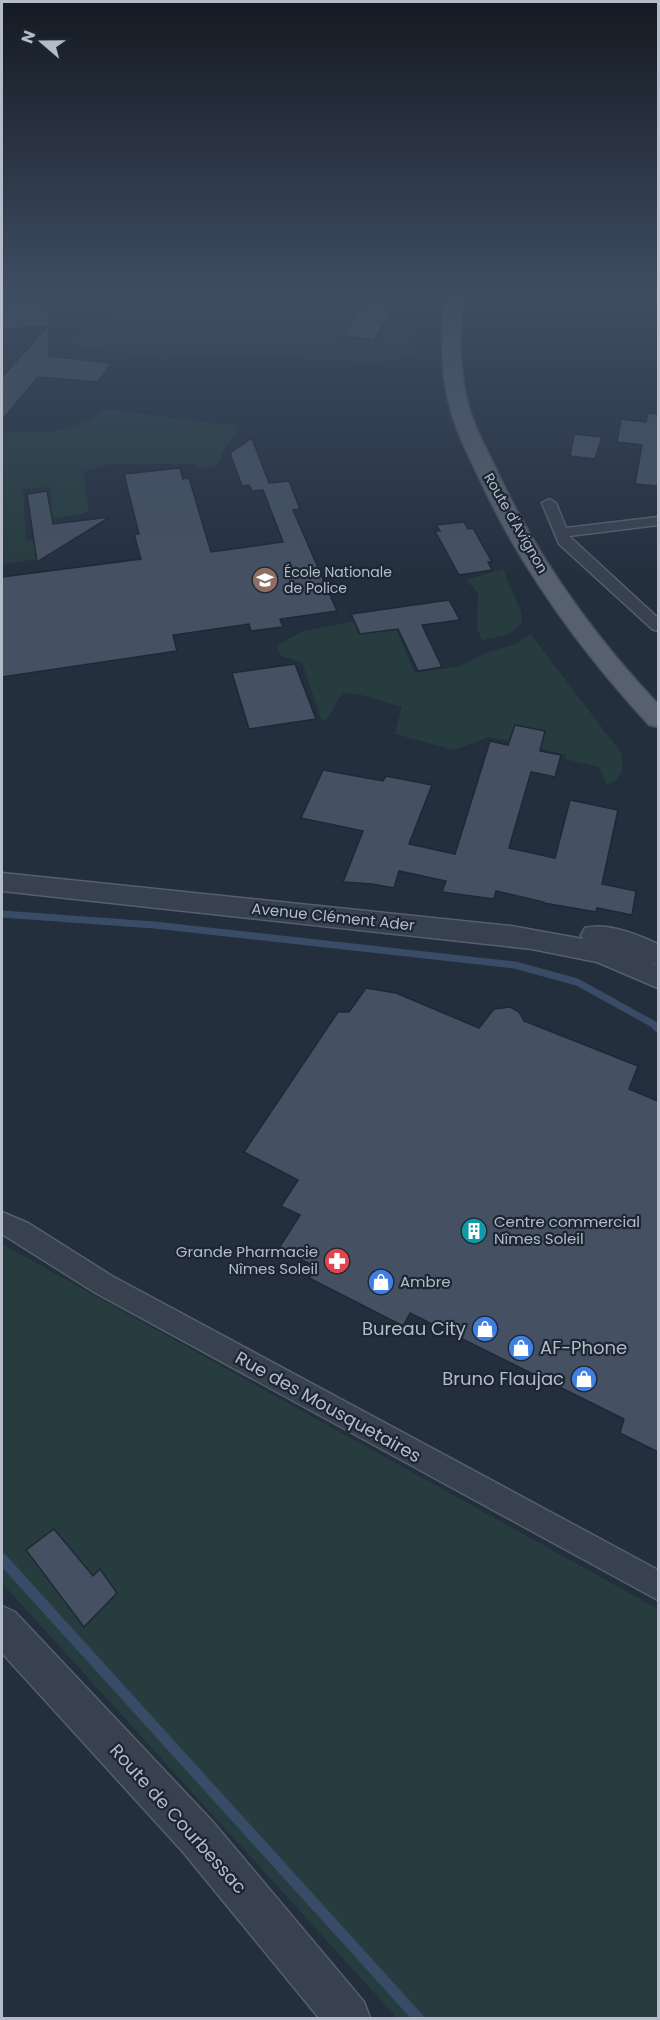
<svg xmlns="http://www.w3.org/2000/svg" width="660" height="2020" font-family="Poppins,sans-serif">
<rect width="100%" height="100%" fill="#242f3e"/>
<g fill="#263c3f">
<path d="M 160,295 L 200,295 L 219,298 L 264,295 L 304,302 L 314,302 L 330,295 L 400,295 L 396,298 L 367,297 L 341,338 L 376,342 L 383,332 L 396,333 L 408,312 L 411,313 L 415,352 L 401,360 L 370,362 L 226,355 L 159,359 L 73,345 L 69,342 C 86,319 134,305 160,295 Z"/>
<path d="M 105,409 L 235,426 L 236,432 L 225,448 L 217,466 L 204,469 L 194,464 L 111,464 L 83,472 L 89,510 L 83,514 L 52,518 L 50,487 L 23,489 L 26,540 L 68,543 L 47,558 L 2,564 L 2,430 C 37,434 76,434 105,409 Z"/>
<path d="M 503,569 L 521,612 L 522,623 L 508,635 L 482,640 L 477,629 L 478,593 L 466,580 Z"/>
<path d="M 354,621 L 358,634 L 396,629 L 415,673 L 461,666 L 488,652 L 515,644 L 531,634 L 621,753 C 625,769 623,778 607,785 L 599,767 L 565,759 L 567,755 L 489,737 L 454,750 L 395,734 L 402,707 L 361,695 L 344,693 C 333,703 336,712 322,722 L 302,662 L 281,656 L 276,646 L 303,631 Z"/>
<path d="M 2,1244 L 658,1609 L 658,2018 L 397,2018 L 2,1583 Z"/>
</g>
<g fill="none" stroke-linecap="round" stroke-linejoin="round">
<path stroke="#394c67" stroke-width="7" d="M 2,914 L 154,925 L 515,965 L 577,982 L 653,1024 L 658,1029"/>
<path stroke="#394c67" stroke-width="11" d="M 2,1559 L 418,2018"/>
</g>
<g fill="#455162" stroke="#1f2835" stroke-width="1.5">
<path d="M 2,295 L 48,295 L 49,356 L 111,363 L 98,382 L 38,377 L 2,420 L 2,377 L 48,326 L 2,329 Z"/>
<path d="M 366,299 L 395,302 L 374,340 L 343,336 Z"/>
<path d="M 648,413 L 658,414 L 658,486 L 635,484 L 642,445 L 617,442 L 621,419 L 646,422 Z"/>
<path d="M 574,434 L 602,437 L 595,459 L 570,456 Z"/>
<path d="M 252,438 L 269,483 L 289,481 L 300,509 L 293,510 L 337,611 L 280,619 L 283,627 L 251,631 L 249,624 L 173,635 L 177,651 L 2,677 L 2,577 L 141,559 L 134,534 L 139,534 L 124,474 L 180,468 L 183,479 L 189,478 L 211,552 L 283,542 L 263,490 L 252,491 L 249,485 L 242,486 L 230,453 Z"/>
<path d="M 47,491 L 53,524 L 110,517 L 37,562 L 27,494 Z"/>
<path d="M 464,522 L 468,529 L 473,528 L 492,562 L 488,562 L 492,570 L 459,575 L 435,531 L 440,531 L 436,525 Z"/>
<path d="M 449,600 L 460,620 L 422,625 L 442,667 L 418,671 L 398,629 L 360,634 L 351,614 Z"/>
<path d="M 295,664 L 316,719 L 249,729 L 232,673 Z"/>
<path d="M 515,725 L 545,731 L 540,751 L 561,755 L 555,777 L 531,772 L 509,848 L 555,858 L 570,800 L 618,810 L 602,884 L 636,891 L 632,915 L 597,908 L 596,912 L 544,903 L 544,902 L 496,891 L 494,899 L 442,892 L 446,881 L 399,871 L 394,888 L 372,884 L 343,882 L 363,831 L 301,818 L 323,770 L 383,781 L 386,776 L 432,785 L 409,844 L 455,854 L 490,741 L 508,745 Z"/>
<path d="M 366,988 L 396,993 L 479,1028 L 494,1009 L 510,1007 L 519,1012 L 524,1021 L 638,1066 L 629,1089 L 658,1101 L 658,1452 L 620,1433 L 624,1419 L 410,1313 L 403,1326 L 309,1278 L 316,1267 L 279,1248 L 300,1215 L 281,1206 L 298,1180 L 244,1152 L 338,1012 L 349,1012 Z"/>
<path d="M 54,1529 L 93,1576 L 100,1569 L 117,1593 L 84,1627 L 26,1550 Z"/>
</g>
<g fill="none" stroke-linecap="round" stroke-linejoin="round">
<g stroke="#565f6c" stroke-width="3">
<g id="minor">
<path d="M 549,499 L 556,503 L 566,528 L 658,517 L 658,525 L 569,536 L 658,618 L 658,631 L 652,629 L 559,544 L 542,503 Z"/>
<path d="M 2,1212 L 28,1223 L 112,1276 L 658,1570 L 658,1600 L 94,1292 L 2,1234 Z"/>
</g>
</g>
<g stroke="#565f6c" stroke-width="3">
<g id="tertiary">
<path d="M 2,873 L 511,926 L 583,939 L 581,935 L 585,928 C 606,922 639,935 658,944 L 658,965 L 651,963 L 658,966 L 658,988 L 597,962 L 532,949 L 2,891 Z"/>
<path d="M 2,1606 L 15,1612 L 213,1822 L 364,2002 L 370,2018 L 319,2018 L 183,1852 L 2,1653 Z"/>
</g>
</g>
<g stroke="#414a57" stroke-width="3">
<path id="primary" d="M 445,295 L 463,295 C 459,332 459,368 468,404 C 474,427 485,446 495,467 C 536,555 592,634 658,704 L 658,727 L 649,725 C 578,648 516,562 474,467 C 464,446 454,426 449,403 C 440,368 441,331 445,295 Z"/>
</g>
<use href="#minor" fill="#38414e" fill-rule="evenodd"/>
<use href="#tertiary" fill="#38414e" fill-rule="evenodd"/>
<use href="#primary" fill="#56606e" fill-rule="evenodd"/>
</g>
<linearGradient id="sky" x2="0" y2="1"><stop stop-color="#141a22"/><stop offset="0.51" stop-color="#3f4d63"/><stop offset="1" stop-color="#3f4d63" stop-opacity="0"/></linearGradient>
<rect width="660" height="578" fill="url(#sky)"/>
<defs>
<g id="university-disc" transform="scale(1.35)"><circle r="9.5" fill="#8d6e63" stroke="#1d2633"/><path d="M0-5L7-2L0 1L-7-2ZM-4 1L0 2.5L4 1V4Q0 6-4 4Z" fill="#fff"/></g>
<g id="building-disc" transform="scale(1.35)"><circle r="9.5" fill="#0f9aa8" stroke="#1d2633"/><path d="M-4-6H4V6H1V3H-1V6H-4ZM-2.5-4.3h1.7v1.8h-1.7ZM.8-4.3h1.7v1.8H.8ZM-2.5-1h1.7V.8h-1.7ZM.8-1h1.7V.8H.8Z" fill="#fff"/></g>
<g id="pharmacy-disc" transform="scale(1.35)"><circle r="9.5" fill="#e0444e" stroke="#1d2633"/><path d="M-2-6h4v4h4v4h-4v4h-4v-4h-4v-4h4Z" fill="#fff"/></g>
<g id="shop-disc" transform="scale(1.35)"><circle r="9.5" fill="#3f7fe0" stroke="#1d2633"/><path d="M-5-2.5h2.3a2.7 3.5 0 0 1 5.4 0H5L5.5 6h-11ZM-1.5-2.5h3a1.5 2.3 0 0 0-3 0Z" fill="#fff"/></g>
</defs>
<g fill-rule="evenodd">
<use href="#university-disc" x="265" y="580"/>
<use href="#building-disc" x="474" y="1231"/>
<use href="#pharmacy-disc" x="337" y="1261"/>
<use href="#shop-disc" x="381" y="1282"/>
<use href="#shop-disc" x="485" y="1329"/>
<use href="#shop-disc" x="521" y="1348"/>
<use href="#shop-disc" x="584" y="1379"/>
</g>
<g text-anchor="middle" stroke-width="4.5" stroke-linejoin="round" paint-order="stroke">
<g font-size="14" fill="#b4bcc9" stroke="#1d2633">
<text transform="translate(516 523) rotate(60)" y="5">Route d'Avignon</text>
</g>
<g font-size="14" fill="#b4bcc9" stroke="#1d2633" text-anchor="start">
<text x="284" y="577">École Nationale<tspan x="284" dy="16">de Police</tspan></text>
</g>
<g font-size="15" fill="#b4bcc9" stroke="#1d2633">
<text transform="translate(333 917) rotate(6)" y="5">Avenue Clément Ader</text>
</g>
<g font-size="15" fill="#b4bcc9" stroke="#1d2633" text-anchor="start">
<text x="494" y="1227">Centre commercial<tspan x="494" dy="17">Nîmes Soleil</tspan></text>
<text x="318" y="1257" text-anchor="end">Grande Pharmacie<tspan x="318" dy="17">Nîmes Soleil</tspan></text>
<text x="400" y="1287">Ambre</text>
</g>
<g font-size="18" fill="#b4bcc9" stroke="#1d2633" text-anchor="end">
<text x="466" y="1335">Bureau City</text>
<text x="540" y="1354" text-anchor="start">AF-Phone</text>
<text x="564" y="1385">Bruno Flaujac</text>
</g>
<g font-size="18" fill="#b4bcc9" stroke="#1d2633">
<text transform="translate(328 1407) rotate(29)" y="6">Rue des Mousquetaires</text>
<text transform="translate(178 1819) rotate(48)" y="6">Route de Courbessac</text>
</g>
</g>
<rect width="660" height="2020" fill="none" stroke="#b4bcc9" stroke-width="6"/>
<g transform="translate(42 42) rotate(290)" stroke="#1d2633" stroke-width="4.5" paint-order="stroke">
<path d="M0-4.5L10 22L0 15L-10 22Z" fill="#b4bcc9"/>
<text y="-9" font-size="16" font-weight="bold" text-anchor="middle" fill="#b4bcc9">N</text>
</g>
</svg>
